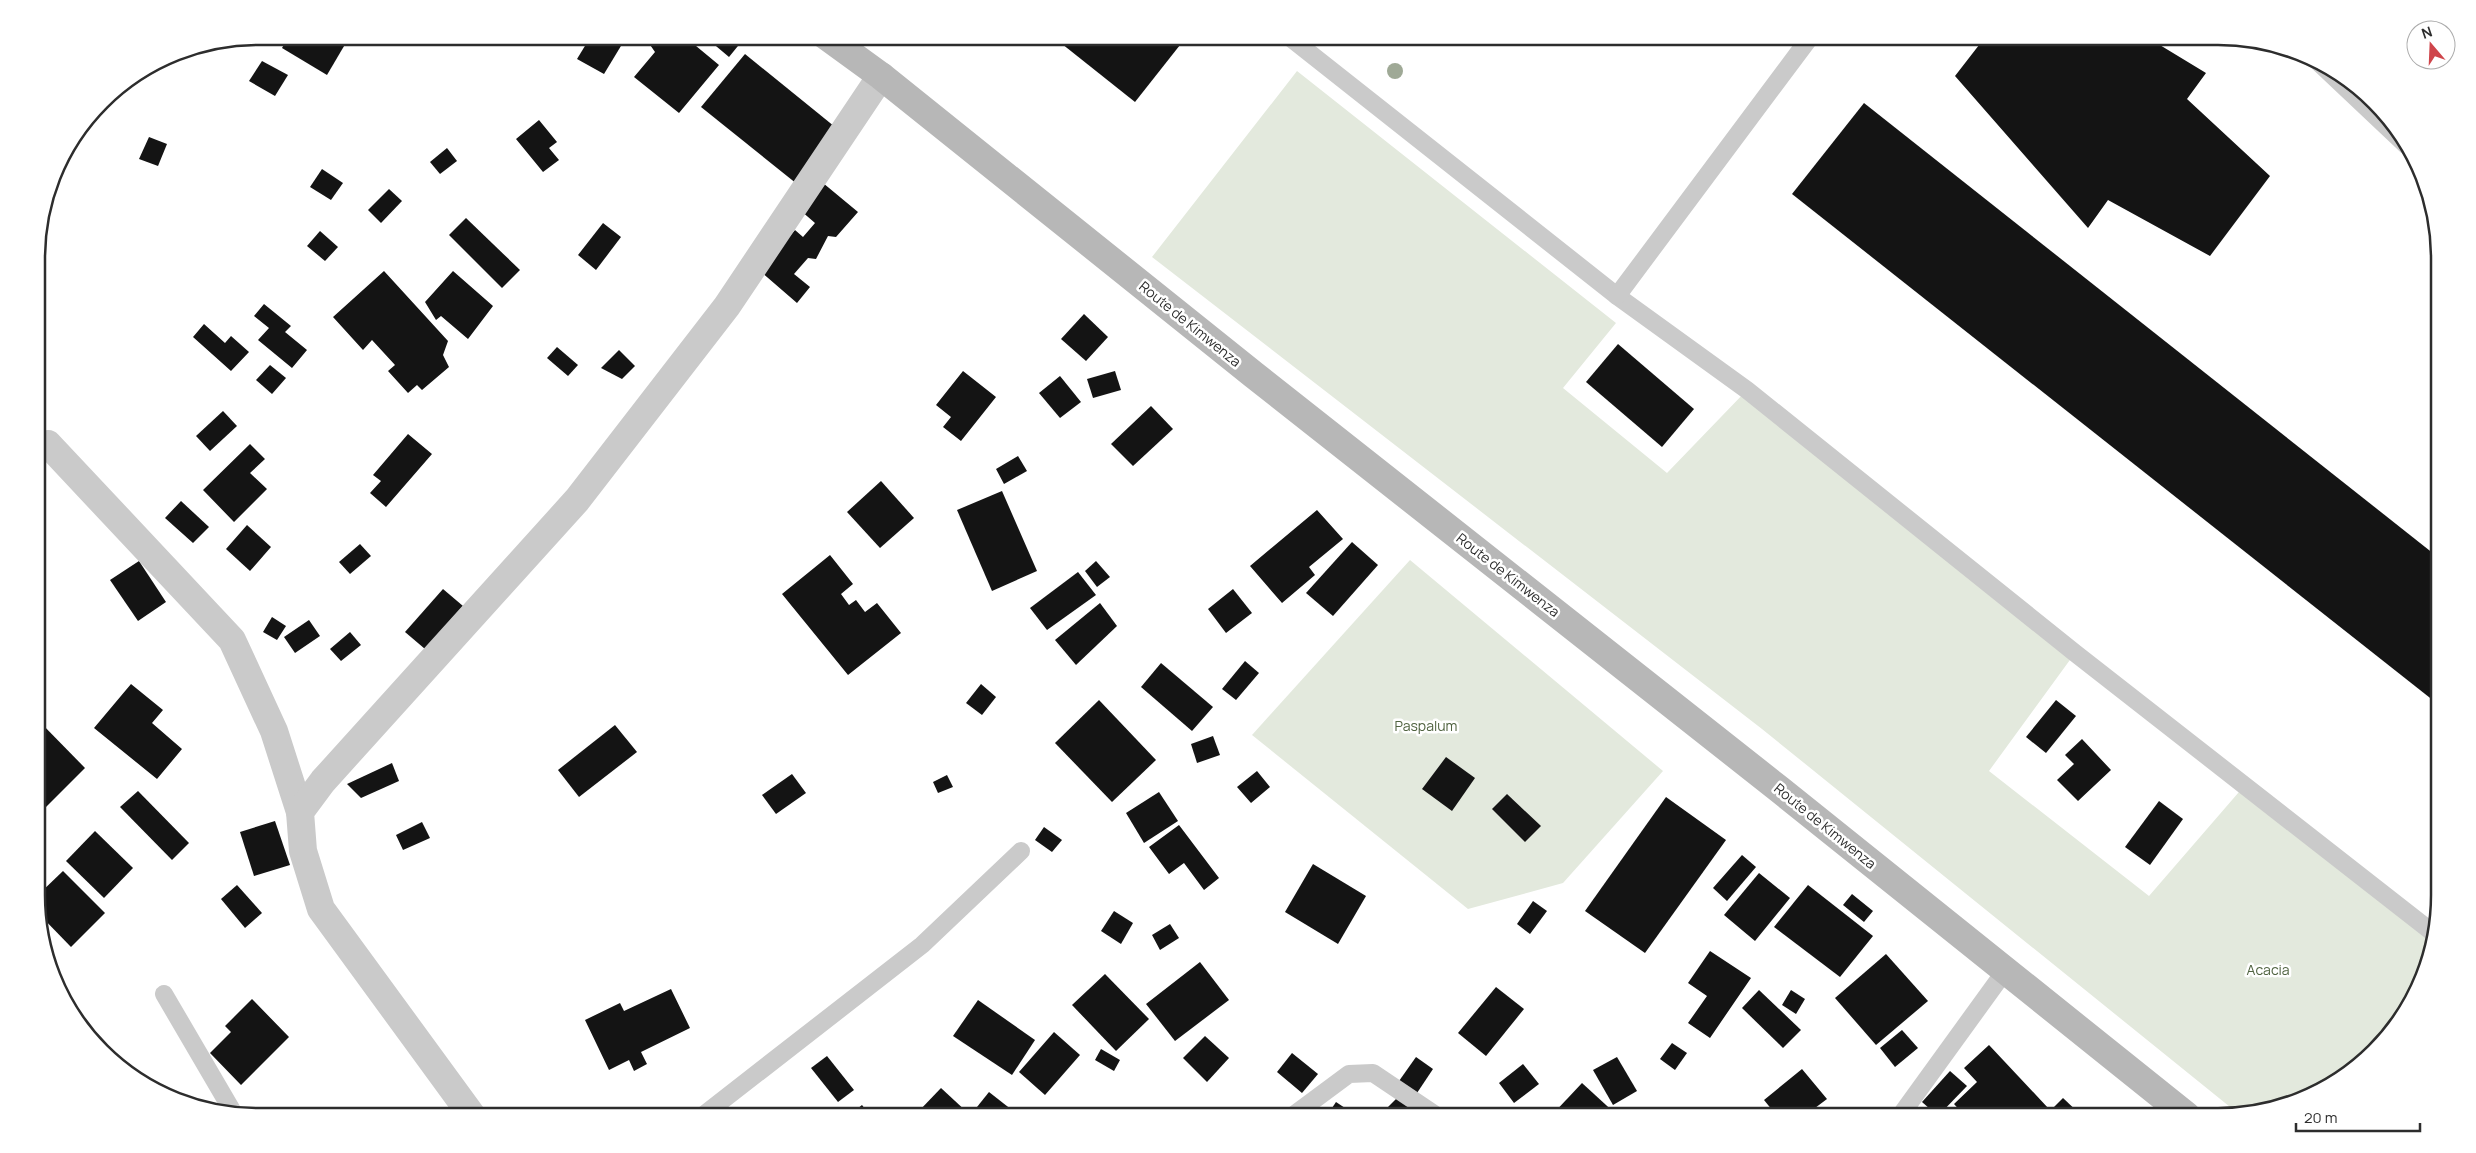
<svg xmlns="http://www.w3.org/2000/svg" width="2476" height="1153" font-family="Manrope,sans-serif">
<rect width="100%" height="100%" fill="#fff"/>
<g fill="#e3e9dd">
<path d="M 1297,71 L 1616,323 L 1563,388 L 1667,473 L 1747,390 L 2075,653 L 1989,771 L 2149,896 L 2245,785 L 2432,932 L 2423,980 L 2385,1041 L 2342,1079 L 2290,1105 L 2240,1115 L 1762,729 L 1152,257 Z"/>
<path d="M 1410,560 L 1663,771 L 1563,883 L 1468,909 L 1252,735 Z"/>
</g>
<g fill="#141414">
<path d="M 289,36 L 339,36 L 347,41 L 327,75 L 282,48 Z"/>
<path d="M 591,36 L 627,36 L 604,74 L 577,59 Z"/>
<path d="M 649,36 L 684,36 L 719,65 L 679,113 L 634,77 L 655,52 L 646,39 Z"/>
<path d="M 704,36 L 737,36 L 742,41 L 729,57 Z"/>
<path d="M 1052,36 L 1169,36 L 1180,45 L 1135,102 Z"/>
<path d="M 1986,36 L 2145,36 L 2206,73 L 2187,99 L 2270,176 L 2210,256 L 2108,200 L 2088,228 L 1955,76 Z"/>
<path d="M 745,54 L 840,131 L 797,184 L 701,107 Z"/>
<path d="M 262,61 L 288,75 L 275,96 L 249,81 Z"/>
<path d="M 1864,103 L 2439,558 L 2439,705 L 1792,194 Z"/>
<path d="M 539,120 L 557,142 L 549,148 L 559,160 L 543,172 L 516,139 Z"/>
<path d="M 149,137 L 167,144 L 158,166 L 139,159 Z"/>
<path d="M 447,148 L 457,161 L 440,174 L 430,162 Z"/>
<path d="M 322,169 L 343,183 L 331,200 L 310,187 Z"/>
<path d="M 823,183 L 858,212 L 836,237 L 828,236 L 816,259 L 808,258 L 794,274 L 810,287 L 797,303 L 760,271 L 795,230 L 803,237 L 815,223 L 800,210 Z"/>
<path d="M 389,189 L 402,201 L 381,223 L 368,210 Z"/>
<path d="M 466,218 L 520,270 L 502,288 L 449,235 Z"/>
<path d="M 603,223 L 621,237 L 596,270 L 578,255 Z"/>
<path d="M 320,231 L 338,247 L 325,261 L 307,246 Z"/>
<path d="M 384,271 L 448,341 L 443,355 L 449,367 L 422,390 L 417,385 L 408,393 L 388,371 L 395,365 L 372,340 L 363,350 L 333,317 Z"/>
<path d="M 453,271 L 493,306 L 468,339 L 441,316 L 436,320 L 425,302 Z"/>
<path d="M 264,304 L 291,326 L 285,332 L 307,350 L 292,368 L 258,340 L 269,328 L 254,316 Z"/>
<path d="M 1084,314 L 1108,337 L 1086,361 L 1061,339 Z"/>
<path d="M 204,324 L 225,343 L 231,336 L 249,352 L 231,371 L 193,337 Z"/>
<path d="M 1618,344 L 1694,409 L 1662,447 L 1586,382 Z"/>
<path d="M 557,347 L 578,365 L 568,376 L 547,358 Z"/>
<path d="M 619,350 L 635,366 L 622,379 L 601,368 Z"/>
<path d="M 270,365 L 286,378 L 272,394 L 256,380 Z"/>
<path d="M 963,371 L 996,397 L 961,441 L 943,427 L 951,417 L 936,405 Z"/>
<path d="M 1115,371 L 1121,390 L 1093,398 L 1087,379 Z"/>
<path d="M 1060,376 L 1081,402 L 1060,418 L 1039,393 Z"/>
<path d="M 1151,406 L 1173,429 L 1133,466 L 1111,444 Z"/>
<path d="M 223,411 L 237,426 L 210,451 L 196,436 Z"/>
<path d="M 408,434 L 432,454 L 386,507 L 370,493 L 381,481 L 373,475 Z"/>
<path d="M 250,444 L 265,459 L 250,473 L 267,489 L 234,522 L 203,490 Z"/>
<path d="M 1018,456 L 1027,471 L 1004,484 L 996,469 Z"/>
<path d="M 881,481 L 914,518 L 880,548 L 847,512 Z"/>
<path d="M 1002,491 L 1037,571 L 992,591 L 957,510 Z"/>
<path d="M 181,501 L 209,527 L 193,543 L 165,518 Z"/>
<path d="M 1317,510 L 1343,539 L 1309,567 L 1315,575 L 1282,603 L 1250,566 Z"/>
<path d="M 247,525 L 271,547 L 250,571 L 226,549 Z"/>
<path d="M 1352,542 L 1378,565 L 1333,616 L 1306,593 Z"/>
<path d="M 360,544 L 371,556 L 350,574 L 339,562 Z"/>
<path d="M 830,555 L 853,584 L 841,594 L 849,605 L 856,600 L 865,612 L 877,603 L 901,633 L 848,675 L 782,594 Z"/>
<path d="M 139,561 L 166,602 L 138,621 L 110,580 Z"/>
<path d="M 1096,561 L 1110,577 L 1097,587 L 1085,571 Z"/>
<path d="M 1078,572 L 1096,595 L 1047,630 L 1030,608 Z"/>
<path d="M 443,589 L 463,606 L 425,649 L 405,632 Z"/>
<path d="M 1233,589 L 1252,613 L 1226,633 L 1208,609 Z"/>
<path d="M 1100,603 L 1117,626 L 1076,665 L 1055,640 Z"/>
<path d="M 272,617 L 286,626 L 277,640 L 263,632 Z"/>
<path d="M 309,620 L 320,636 L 295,653 L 284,637 Z"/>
<path d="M 350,632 L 361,645 L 341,661 L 330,649 Z"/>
<path d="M 1245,661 L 1259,673 L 1236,700 L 1222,689 Z"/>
<path d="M 1161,663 L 1213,707 L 1192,731 L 1141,687 Z"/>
<path d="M 131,684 L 163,710 L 152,723 L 182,749 L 157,779 L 94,728 Z"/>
<path d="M 981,684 L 996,697 L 982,715 L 966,703 Z"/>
<path d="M 1099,700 L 1156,760 L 1112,802 L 1055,743 Z"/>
<path d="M 2056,700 L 2076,716 L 2046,753 L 2026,737 Z"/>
<path d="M 38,720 L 85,768 L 38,815 Z"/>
<path d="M 615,725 L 637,752 L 579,797 L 558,770 Z"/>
<path d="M 1213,736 L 1220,755 L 1197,763 L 1191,744 Z"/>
<path d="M 2082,739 L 2111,770 L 2078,801 L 2057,780 L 2074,764 L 2065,755 Z"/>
<path d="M 1446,757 L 1475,778 L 1452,811 L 1422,789 Z"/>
<path d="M 392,763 L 399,781 L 361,798 L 347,784 Z"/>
<path d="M 1257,771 L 1270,787 L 1251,803 L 1237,787 Z"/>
<path d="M 792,774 L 806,793 L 776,814 L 762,795 Z"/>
<path d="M 947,775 L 953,787 L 938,793 L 933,782 Z"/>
<path d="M 138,791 L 189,843 L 172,860 L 120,807 Z"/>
<path d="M 1159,792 L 1178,821 L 1144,843 L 1126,813 Z"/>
<path d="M 1507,794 L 1541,826 L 1525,842 L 1492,809 Z"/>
<path d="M 1666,797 L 1726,840 L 1645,953 L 1585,911 Z"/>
<path d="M 2159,801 L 2183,819 L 2150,865 L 2125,847 Z"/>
<path d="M 275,821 L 290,865 L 254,876 L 240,832 Z"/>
<path d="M 422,822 L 430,838 L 403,850 L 396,835 Z"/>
<path d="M 1179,825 L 1219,878 L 1204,890 L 1184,863 L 1169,874 L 1149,847 Z"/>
<path d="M 1044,827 L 1062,840 L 1052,852 L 1035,840 Z"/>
<path d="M 95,831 L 133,868 L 104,898 L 66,861 Z"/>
<path d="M 1742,855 L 1756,867 L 1727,901 L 1713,888 Z"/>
<path d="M 1313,864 L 1366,896 L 1338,944 L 1285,912 Z"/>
<path d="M 63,871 L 105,913 L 71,947 L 38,913 L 38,895 Z"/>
<path d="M 1759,873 L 1790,898 L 1755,941 L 1724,915 Z"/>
<path d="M 237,885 L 262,913 L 245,928 L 221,899 Z"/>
<path d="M 1808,885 L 1873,936 L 1840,977 L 1774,927 Z"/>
<path d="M 1852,894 L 1873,911 L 1864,922 L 1843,905 Z"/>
<path d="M 1533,901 L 1547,911 L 1530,934 L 1517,924 Z"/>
<path d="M 1114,911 L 1133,923 L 1121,944 L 1101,931 Z"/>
<path d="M 1170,924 L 1179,938 L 1160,950 L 1152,935 Z"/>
<path d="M 1710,951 L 1751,978 L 1710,1038 L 1688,1023 L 1707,996 L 1688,983 Z"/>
<path d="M 1886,954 L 1928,1001 L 1876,1045 L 1835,998 Z"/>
<path d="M 1200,962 L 1229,1000 L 1175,1041 L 1146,1004 Z"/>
<path d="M 1105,974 L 1149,1019 L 1116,1051 L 1072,1005 Z"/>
<path d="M 1496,987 L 1524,1009 L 1486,1056 L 1458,1033 Z"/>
<path d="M 671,989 L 690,1028 L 641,1052 L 647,1064 L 634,1071 L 629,1060 L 609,1070 L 585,1020 L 620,1003 L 624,1011 Z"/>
<path d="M 1759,990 L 1801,1030 L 1783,1048 L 1742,1008 Z"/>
<path d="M 1791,990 L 1805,999 L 1796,1014 L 1782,1005 Z"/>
<path d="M 252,999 L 289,1037 L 241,1085 L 210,1053 L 231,1032 L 225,1026 Z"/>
<path d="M 978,1000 L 1035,1040 L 1012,1075 L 953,1036 Z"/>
<path d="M 1902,1030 L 1918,1048 L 1895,1067 L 1880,1048 Z"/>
<path d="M 1054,1032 L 1080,1055 L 1045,1095 L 1019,1072 Z"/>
<path d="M 1205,1036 L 1229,1058 L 1207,1082 L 1183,1058 Z"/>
<path d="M 1672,1043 L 1687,1053 L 1675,1070 L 1660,1059 Z"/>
<path d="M 1989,1045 L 2049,1109 L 2041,1116 L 1965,1116 L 1954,1104 L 1977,1082 L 1964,1068 Z"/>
<path d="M 1101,1049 L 1120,1060 L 1114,1071 L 1095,1060 Z"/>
<path d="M 1292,1053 L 1318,1074 L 1302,1093 L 1277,1072 Z"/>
<path d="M 827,1056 L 854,1090 L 838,1102 L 811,1068 Z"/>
<path d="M 1416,1057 L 1433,1069 L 1417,1093 L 1399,1081 Z"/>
<path d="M 1617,1057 L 1637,1091 L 1613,1105 L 1593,1070 Z"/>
<path d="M 1523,1064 L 1539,1084 L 1514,1103 L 1499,1083 Z"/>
<path d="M 1802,1069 L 1827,1099 L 1807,1114 L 1809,1116 L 1777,1116 L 1764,1100 Z"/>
<path d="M 1950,1071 L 1967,1086 L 1938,1116 L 1922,1102 Z"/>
<path d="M 1582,1083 L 1618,1116 L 1551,1116 Z"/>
<path d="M 941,1088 L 968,1113 L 965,1117 L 923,1117 L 918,1112 Z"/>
<path d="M 989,1092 L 1021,1117 L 969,1117 Z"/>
<path d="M 1398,1097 L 1419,1116 L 1379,1116 Z"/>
<path d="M 2063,1098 L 2082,1116 L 2045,1116 Z"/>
<path d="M 1336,1102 L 1357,1116 L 1326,1117 Z"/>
<path d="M 862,1105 L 871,1117 L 847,1117 Z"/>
<path d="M 425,1109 L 434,1117 L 418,1117 Z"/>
</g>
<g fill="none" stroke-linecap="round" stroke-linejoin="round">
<g stroke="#cacaca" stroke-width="18">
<path d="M 1288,36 L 1617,296 L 1747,390 L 2075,653 L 2432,932"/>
<path d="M 2317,61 L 2407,146"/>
<path d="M 1617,296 L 1811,36"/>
<path d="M 164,994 L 233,1112"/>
<path d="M 1900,1116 L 2005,971"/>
<path d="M 701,1117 L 922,945 L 1021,851"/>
<path d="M 1291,1117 L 1349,1074 L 1373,1073 L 1437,1116"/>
</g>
<g stroke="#cacaca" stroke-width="28">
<path d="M 48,444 L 232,640 L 274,731 L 300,812"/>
<path d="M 473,1117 L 321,909 L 303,851 L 300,812 L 323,781 L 577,500 L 727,306 L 881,76"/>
</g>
<path stroke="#b7b7b7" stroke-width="28" d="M 826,36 L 881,76 L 1254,375 L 1779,789 L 2187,1116"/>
</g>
<circle fill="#9fa996" cx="1395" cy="71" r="8"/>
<g text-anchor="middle" stroke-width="5" stroke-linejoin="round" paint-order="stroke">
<g font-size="14" fill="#2d2d2d" stroke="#fff">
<text transform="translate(1190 324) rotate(39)" y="5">Route de Kimwenza</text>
<text transform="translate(1508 575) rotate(38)" y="5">Route de Kimwenza</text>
<text transform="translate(1825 826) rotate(39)" y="5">Route de Kimwenza</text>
</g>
<g font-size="14" fill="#506340" stroke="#fff">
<text x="1426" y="731">Paspalum</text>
<text x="2268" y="975">Acacia</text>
</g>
</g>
<path d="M0 0H2476V1153H0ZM258 45H2218A213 213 0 0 1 2431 258V895A213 213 0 0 1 2218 1108H258A213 213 0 0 1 45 895V258A213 213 0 0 1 258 45Z" fill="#fff" fill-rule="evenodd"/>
<path fill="none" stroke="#2d2d2d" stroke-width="2.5" d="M258 45H2218A213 213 0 0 1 2431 258V895A213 213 0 0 1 2218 1108H258A213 213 0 0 1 45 895V258A213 213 0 0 1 258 45Z"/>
<g transform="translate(2431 45) rotate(341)"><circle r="24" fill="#ffffff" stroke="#ababab"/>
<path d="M0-4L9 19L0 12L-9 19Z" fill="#cf454b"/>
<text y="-8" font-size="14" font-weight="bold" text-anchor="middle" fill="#2d2d2d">N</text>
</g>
<path d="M2296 1123v8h124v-8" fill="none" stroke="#2d2d2d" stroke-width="2.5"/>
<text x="2304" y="1123" font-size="15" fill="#2d2d2d" stroke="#ffffff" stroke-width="4" paint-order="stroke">20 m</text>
</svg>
